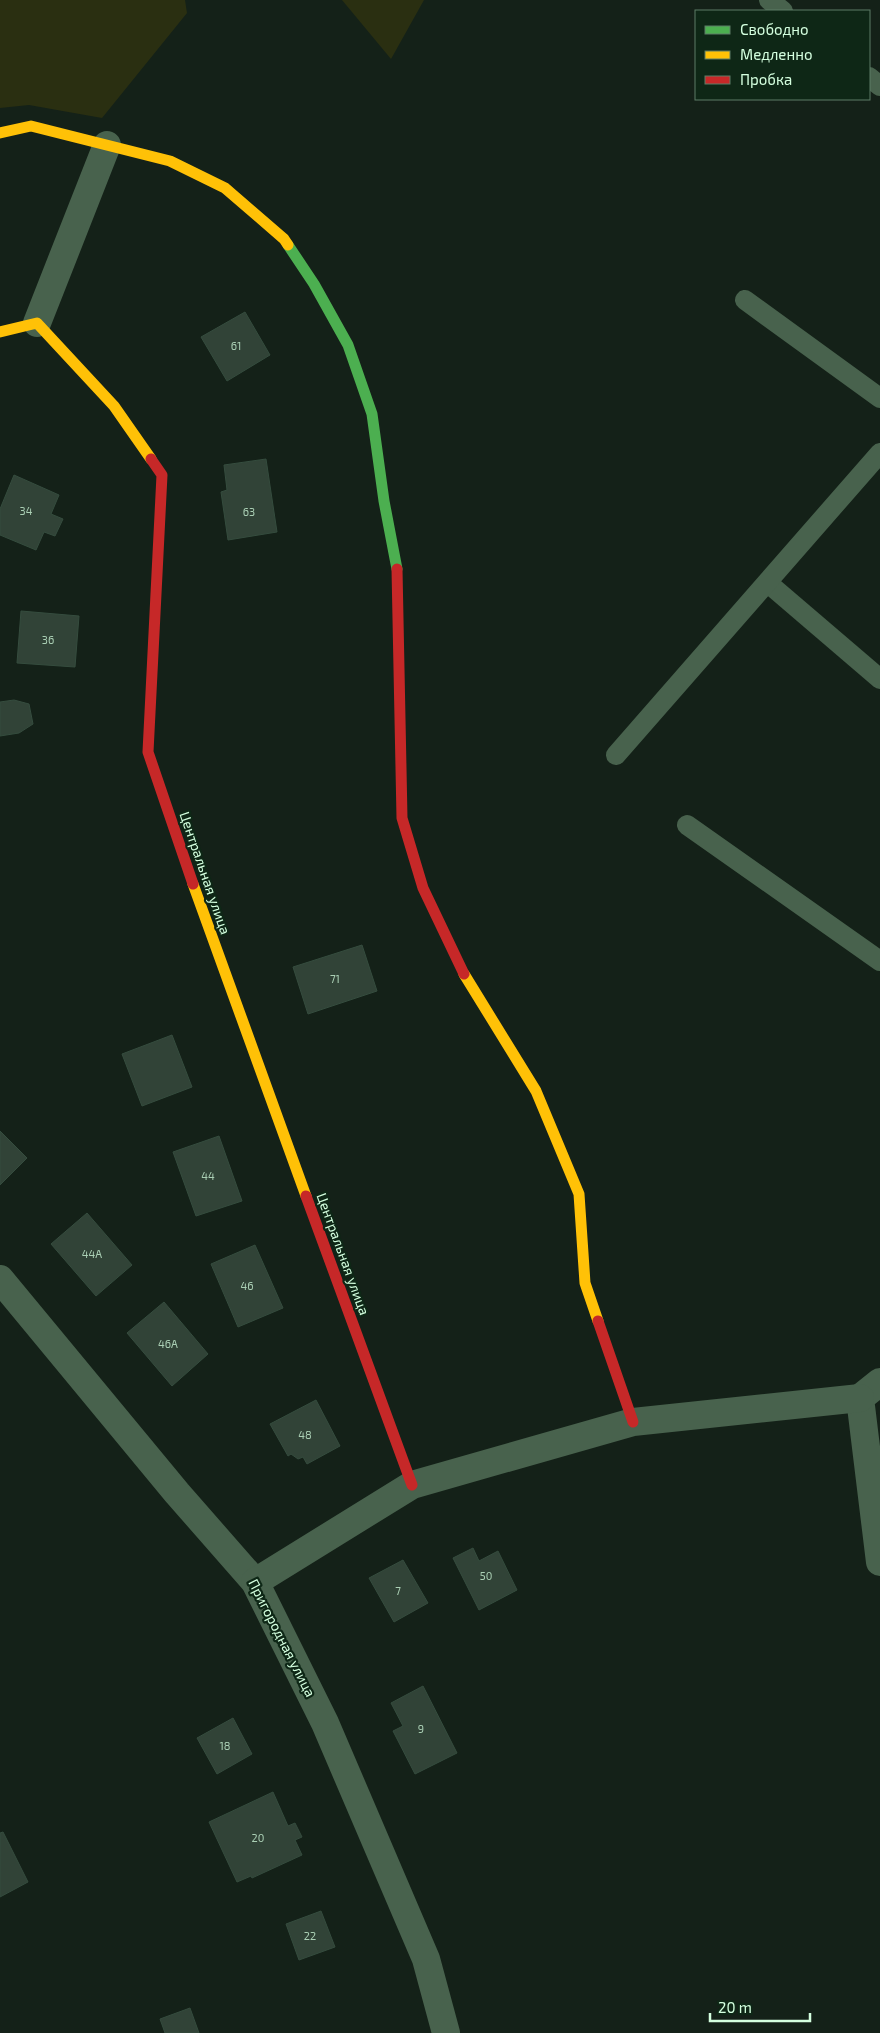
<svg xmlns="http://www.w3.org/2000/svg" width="880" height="2033" font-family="'Exo 2',sans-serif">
<rect width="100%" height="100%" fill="#142118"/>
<g fill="#2a2f11">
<path d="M 0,0 L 185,0 L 187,13 L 102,118 L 29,105 L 0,108 Z"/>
<path d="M 342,0 L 424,0 L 391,59 Z"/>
</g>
<g fill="#314337" stroke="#354c3e">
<path d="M 245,312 L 270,355 L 227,381 L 201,337 Z"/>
<path d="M 266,459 L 277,532 L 228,540 L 221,492 L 227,490 L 224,465 Z"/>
<path d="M 14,475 L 59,495 L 51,514 L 63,519 L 55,536 L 44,532 L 36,550 L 0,535 L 0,509 Z"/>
<path d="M 21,611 L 79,616 L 75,667 L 17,663 Z"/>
<path d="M 14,700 L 29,704 L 33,724 L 19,733 L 0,736 L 0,702 Z"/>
<path d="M 362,945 L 377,991 L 308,1014 L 293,967 Z"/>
<path d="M 172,1035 L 192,1087 L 142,1106 L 122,1054 Z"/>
<path d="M 0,1131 L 27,1158 L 0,1185 Z"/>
<path d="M 219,1136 L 242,1201 L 196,1216 L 173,1152 Z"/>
<path d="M 87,1213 L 132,1265 L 96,1296 L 51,1244 Z"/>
<path d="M 255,1245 L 283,1308 L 238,1327 L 211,1264 Z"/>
<path d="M 164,1302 L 208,1354 L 172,1386 L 127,1333 Z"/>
<path d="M 316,1400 L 340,1446 L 307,1464 L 303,1457 L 298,1459 L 291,1454 L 288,1456 L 270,1424 Z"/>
<path d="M 473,1548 L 479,1561 L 498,1551 L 517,1590 L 479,1610 L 453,1558 Z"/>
<path d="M 403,1560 L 428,1603 L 394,1622 L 369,1578 Z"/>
<path d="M 423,1686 L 457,1753 L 415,1774 L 393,1731 L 403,1726 L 391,1703 Z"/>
<path d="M 233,1718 L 252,1754 L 217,1774 L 197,1738 Z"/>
<path d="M 273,1792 L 288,1826 L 295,1823 L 302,1837 L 295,1840 L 302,1855 L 252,1878 L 251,1876 L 237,1882 L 209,1822 Z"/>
<path d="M 3,1832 L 28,1882 L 0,1897 L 0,1833 Z"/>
<path d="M 321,1911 L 335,1947 L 299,1960 L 286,1924 Z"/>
<path d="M 190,2008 L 199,2033 L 165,2033 L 160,2019 Z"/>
</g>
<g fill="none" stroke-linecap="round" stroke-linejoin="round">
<g stroke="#48624d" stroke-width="20">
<path d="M 769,0 L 783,11"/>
<path d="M 869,77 L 880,86"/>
<path d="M 745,300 L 880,398"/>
<path d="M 768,583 L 880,679"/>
<path d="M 616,755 L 880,453"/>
<path d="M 687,825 L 880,961"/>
</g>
<g stroke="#48624d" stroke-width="28">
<path d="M 37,323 L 107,145"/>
<path d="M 0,1279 L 177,1493 L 255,1582 L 325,1723 L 426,1959 L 446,2033"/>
<path d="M 880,1382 L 860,1398 L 880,1562"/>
<path d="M 255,1582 L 412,1485 L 633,1422 L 860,1398"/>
</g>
<path stroke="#4caf50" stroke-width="11" d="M 288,245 L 314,284 L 348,345 L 372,414 L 384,501 L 397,569"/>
<g stroke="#ffc107" stroke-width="11">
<path d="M 0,133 L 31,126 L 170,161 L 225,188 L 284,239 L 288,245"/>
<path d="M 0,332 L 37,323 L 114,406 L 151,459"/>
<path d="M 193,884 L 306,1196"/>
<path d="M 464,974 L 536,1091 L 579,1194 L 585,1283 L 598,1321"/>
</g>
<g stroke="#c62828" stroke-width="11">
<path d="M 151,459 L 162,475 L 148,752 L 193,884"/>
<path d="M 397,569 L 402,818 L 423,888 L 464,974"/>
<path d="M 306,1196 L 412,1485"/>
<path d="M 598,1321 L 633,1422"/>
</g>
</g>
<g text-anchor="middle" stroke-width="4.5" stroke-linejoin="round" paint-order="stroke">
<g font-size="11" fill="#abd0b5">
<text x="236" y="350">61</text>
<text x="26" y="515">34</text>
<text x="249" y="516">63</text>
<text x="48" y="644">36</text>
<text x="335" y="983">71</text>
<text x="208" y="1180">44</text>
<text x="92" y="1258">44А</text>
<text x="247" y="1290">46</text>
<text x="168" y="1348">46А</text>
<text x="305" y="1439">48</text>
<text x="486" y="1580">50</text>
<text x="398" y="1595">7</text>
<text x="421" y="1733">9</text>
<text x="225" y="1750">18</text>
<text x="258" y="1842">20</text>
<text x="310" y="1940">22</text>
</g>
<g font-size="14" fill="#d4ffdf" stroke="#0e2716">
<text transform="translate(205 873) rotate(71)" y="5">Центральная улица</text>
<text transform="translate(343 1254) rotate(70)" y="5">Центральная улица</text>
<text transform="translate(282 1638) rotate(63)" y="5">Пригородная улица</text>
</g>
</g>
<rect x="695" y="10" width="175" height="90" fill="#0e2716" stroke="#5d7d66"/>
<rect x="705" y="26" width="25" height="8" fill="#4caf50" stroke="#5d7d66"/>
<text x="740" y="35" font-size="15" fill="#d4ffdf">Свободно</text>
<rect x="705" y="51" width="25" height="8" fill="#ffc107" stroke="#5d7d66"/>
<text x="740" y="60" font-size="15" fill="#d4ffdf">Медленно</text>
<rect x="705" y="76" width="25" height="8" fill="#c62828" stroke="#5d7d66"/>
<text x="740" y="85" font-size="15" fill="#d4ffdf">Пробка</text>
<path d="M710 2013v8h100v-8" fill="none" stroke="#d4ffdf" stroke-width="2.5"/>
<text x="718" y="2013" font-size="15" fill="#d4ffdf" stroke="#0e2716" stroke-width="4" paint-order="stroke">20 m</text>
</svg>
